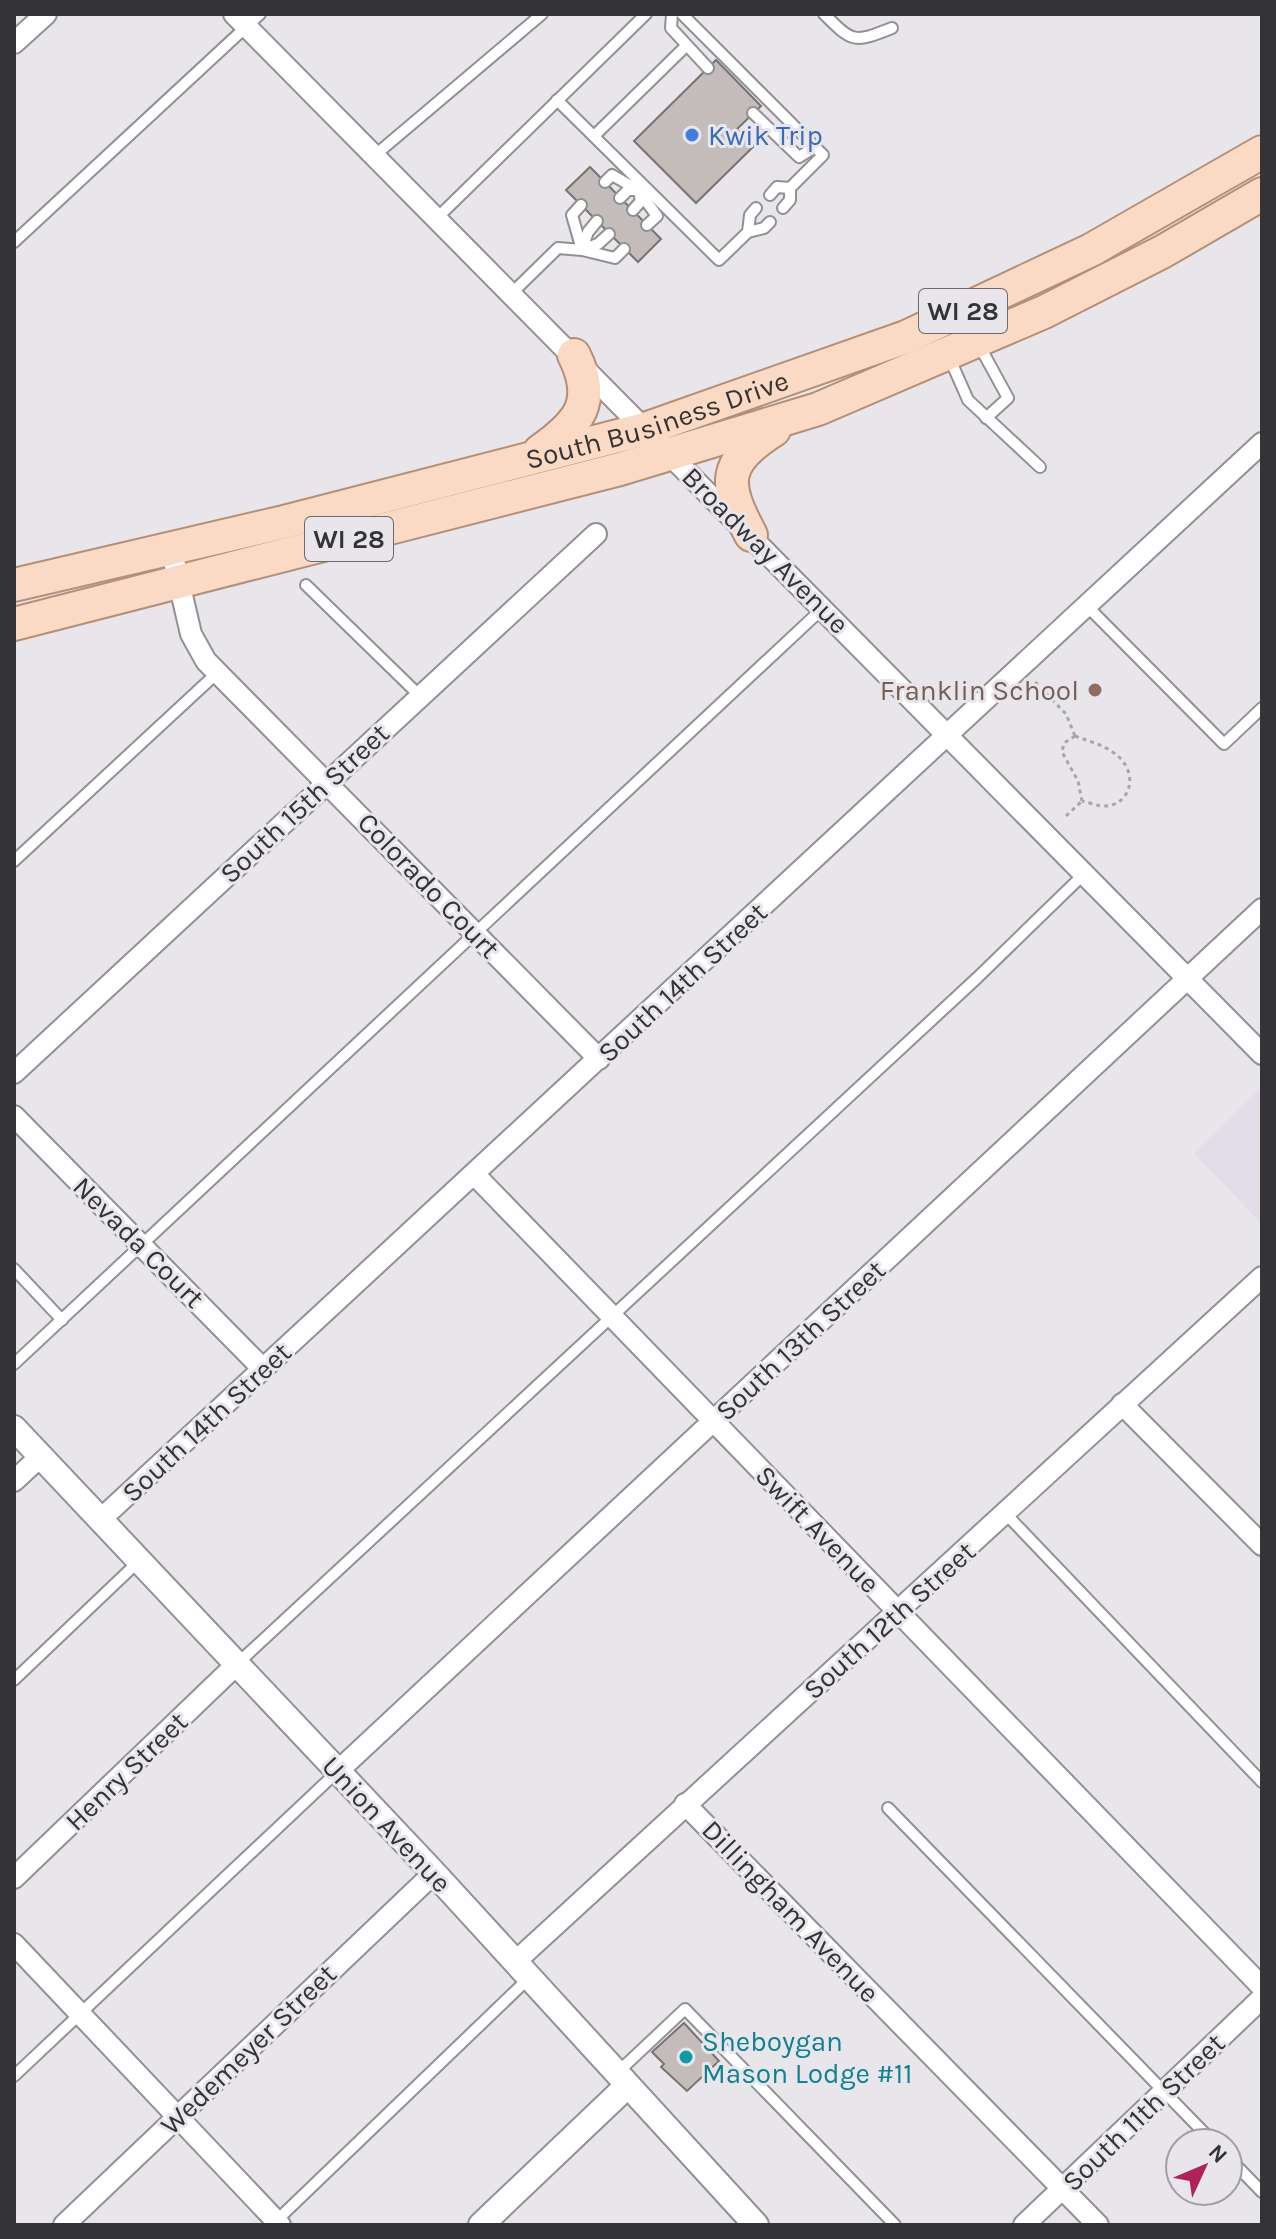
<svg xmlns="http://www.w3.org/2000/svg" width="1276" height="2239" font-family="Karla,sans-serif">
<rect width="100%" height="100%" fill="#e8e6eb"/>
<path fill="#e3ddea" d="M 1262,1087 L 1262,1224 L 1194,1153 Z"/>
<g fill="#c3bcbb" stroke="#787271" stroke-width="2">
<path d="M 716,60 L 761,106 L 737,129 L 754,146 L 696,203 L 634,141 Z"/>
<path d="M 590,167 L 661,239 L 638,262 L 566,190 Z"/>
<path d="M 684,2023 L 719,2061 L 687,2091 L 661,2067 L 664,2064 L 652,2052 Z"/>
</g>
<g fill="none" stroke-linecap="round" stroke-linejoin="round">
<g stroke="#929095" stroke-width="14">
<g id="service">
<path d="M 672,14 L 671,28 L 708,68"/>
<path d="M 682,14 L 823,155 L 790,188 L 777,187 L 770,195"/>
<path d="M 824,14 C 853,43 854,43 892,28"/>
<path d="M 557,100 L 719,260 L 748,232 L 750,215 L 756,208"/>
<path d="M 753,113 L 799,157 L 815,147"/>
<path d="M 594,136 L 686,46"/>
<path d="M 374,156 L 542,14"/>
<path d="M 605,182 L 612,175 L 638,190 L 628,190 L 620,198"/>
<path d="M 638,190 L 657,216 L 647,225"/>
<path d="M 783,208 L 790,200 L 790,188"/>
<path d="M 633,210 L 641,201 L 639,192"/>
<path d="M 437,218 L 646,14"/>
<path d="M 748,232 L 764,228 L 770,222"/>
<path d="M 14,242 L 260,14"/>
<path d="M 582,248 L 588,232 L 597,221"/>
<path d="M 584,249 L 598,244 L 609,234"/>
<path d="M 582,250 L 615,258 L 624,249"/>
<path d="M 512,293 L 558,248 L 582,250 L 572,215 L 581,205"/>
<path d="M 979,345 L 1008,398 L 986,418"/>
<path d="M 949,357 L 968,400 L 1040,467"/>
<path d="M 306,585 L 420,696"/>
<path d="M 1087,606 L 1224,744 L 1262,708"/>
<path d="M 14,861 L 217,673"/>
<path d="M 14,1269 L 62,1320"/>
<path d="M 14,1364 L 822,609"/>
<path d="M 1005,1513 L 1262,1782"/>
<path d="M 237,1664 L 977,978 L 1084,874"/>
<path d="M 14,1680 L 139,1561"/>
<path d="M 888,1808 L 1214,2143"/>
<path d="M 617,2073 L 685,2009 L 895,2225"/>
<path d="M 14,2076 L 338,1771"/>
<path d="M 1228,2157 L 1262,2192"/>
<path d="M 274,2223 L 529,1978"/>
</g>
</g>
<g stroke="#929095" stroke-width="24">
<g id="minor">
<path d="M 234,14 L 1262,1054"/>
<path d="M 14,43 L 46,14"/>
<path d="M 171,548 L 191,634 L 206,661 L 599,1059"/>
<path d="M 14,1073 L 596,534"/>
<path d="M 14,1116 L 263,1369"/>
<path d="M 474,1174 L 1262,1987"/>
<path d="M 1122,1404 L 1262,1545"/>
<path d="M 14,1481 L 41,1456"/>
<path d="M 101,1519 L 1262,443"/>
<path d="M 338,1771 L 1262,909"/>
<path d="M 685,1804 L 1098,2225"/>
<path d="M 14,1878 L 237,1664"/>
<path d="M 14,1944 L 280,2225"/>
<path d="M 515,1962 L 1262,1277"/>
<path d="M 64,2225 L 434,1873"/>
<path d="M 1024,2225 L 1262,1998"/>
</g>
</g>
<g stroke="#929095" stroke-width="28">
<g id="tertiary">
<path d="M 14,1428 L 434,1873 L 756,2225"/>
<path d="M 481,2225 L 627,2086"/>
</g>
</g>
<g stroke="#b38f78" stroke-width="36">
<g id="primary">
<path d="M 540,451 C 578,424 598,403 574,355"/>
<path d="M 751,535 C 723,483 722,463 774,430"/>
<path id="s1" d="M 14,585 L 284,522 L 645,429 L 906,337 L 1091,250 L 1262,152"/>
<path d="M 14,624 L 620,469 L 818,409 L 1044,312 L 1162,252 L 1262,194"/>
</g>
</g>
<g stroke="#a7a6a9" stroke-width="3" stroke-dasharray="4 4" stroke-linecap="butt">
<path d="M 1035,682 L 1066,714 L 1075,736"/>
<path d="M 1075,736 C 1091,742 1108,746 1120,758 C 1139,777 1129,808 1101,806 C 1095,805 1088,802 1082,801"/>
<path d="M 1075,736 L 1064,743 L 1062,752 L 1078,781 L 1082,801"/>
<path d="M 1066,816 L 1082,801"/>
</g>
<use href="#service" stroke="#fff" stroke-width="10"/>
<use href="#minor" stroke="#fff" stroke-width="20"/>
<use href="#tertiary" stroke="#fff" stroke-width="24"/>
<use href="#primary" stroke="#fadac4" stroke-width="32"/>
</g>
<circle fill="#3f7fe0" stroke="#e8e6eb" stroke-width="3" cx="692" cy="135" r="8"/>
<circle fill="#8d6e63" stroke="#e8e6eb" stroke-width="3" cx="1095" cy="690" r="8"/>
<circle fill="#0f9aa8" stroke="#e8e6eb" stroke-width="3" cx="686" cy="2057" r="8"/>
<g text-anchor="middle" stroke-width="6" stroke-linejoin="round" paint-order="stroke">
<g fill="#e8e6eb" stroke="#6a696c" stroke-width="2">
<rect x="919" y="289" width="88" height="44" rx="6"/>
<rect x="305" y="517" width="88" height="44" rx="6"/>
</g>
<g font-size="26" font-weight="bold" fill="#343335">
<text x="963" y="320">WI 28</text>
<text x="349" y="548">WI 28</text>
</g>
<g font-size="28" fill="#366cbe" stroke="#e8e6eb" text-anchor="start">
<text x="708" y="145">Kwik Trip</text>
</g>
<g font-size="28" fill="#343335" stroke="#e8e6eb">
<text dy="10" stroke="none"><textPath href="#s1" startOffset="664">South Business Drive</textPath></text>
<text transform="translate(766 550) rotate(45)" y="10">Broadway Avenue</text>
<text transform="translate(304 803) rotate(-43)" y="10">South 15th Street</text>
<text transform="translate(429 885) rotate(46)" y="10">Colorado Court</text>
<text transform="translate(682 982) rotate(-43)" y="10">South 14th Street</text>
<text transform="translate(139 1242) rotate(45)" y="10">Nevada Court</text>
<text transform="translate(800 1340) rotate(-43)" y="10">South 13th Street</text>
<text transform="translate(206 1422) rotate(-43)" y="10">South 14th Street</text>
<text transform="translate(818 1529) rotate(46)" y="10">Swift Avenue</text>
<text transform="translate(889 1620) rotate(-42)" y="10">South 12th Street</text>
<text transform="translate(126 1771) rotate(-44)" y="10">Henry Street</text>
<text transform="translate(387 1824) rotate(47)" y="10">Union Avenue</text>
<text transform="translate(791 1911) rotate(46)" y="10">Dillingham Avenue</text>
<text transform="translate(248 2049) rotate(-44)" y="10">Wedemeyer Street</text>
<text transform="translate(1143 2112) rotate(-44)" y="10">South 11th Street</text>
</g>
<g font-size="28" fill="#785e54" stroke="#e8e6eb" text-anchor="end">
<text x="1079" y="700">Franklin School</text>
</g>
<g font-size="28" fill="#0d838f" stroke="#e8e6eb" text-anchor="start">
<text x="702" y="2051">Sheboygan<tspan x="702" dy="32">Mason Lodge #11</tspan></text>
</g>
</g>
<rect width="1276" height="2239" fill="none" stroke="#343335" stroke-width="32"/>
<g transform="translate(1204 2167) rotate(46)"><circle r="38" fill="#e8e6eb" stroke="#a09ea2" stroke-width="2"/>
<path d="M0-6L14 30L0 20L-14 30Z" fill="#b0225a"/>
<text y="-12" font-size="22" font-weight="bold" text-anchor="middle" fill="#343335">N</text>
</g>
</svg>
